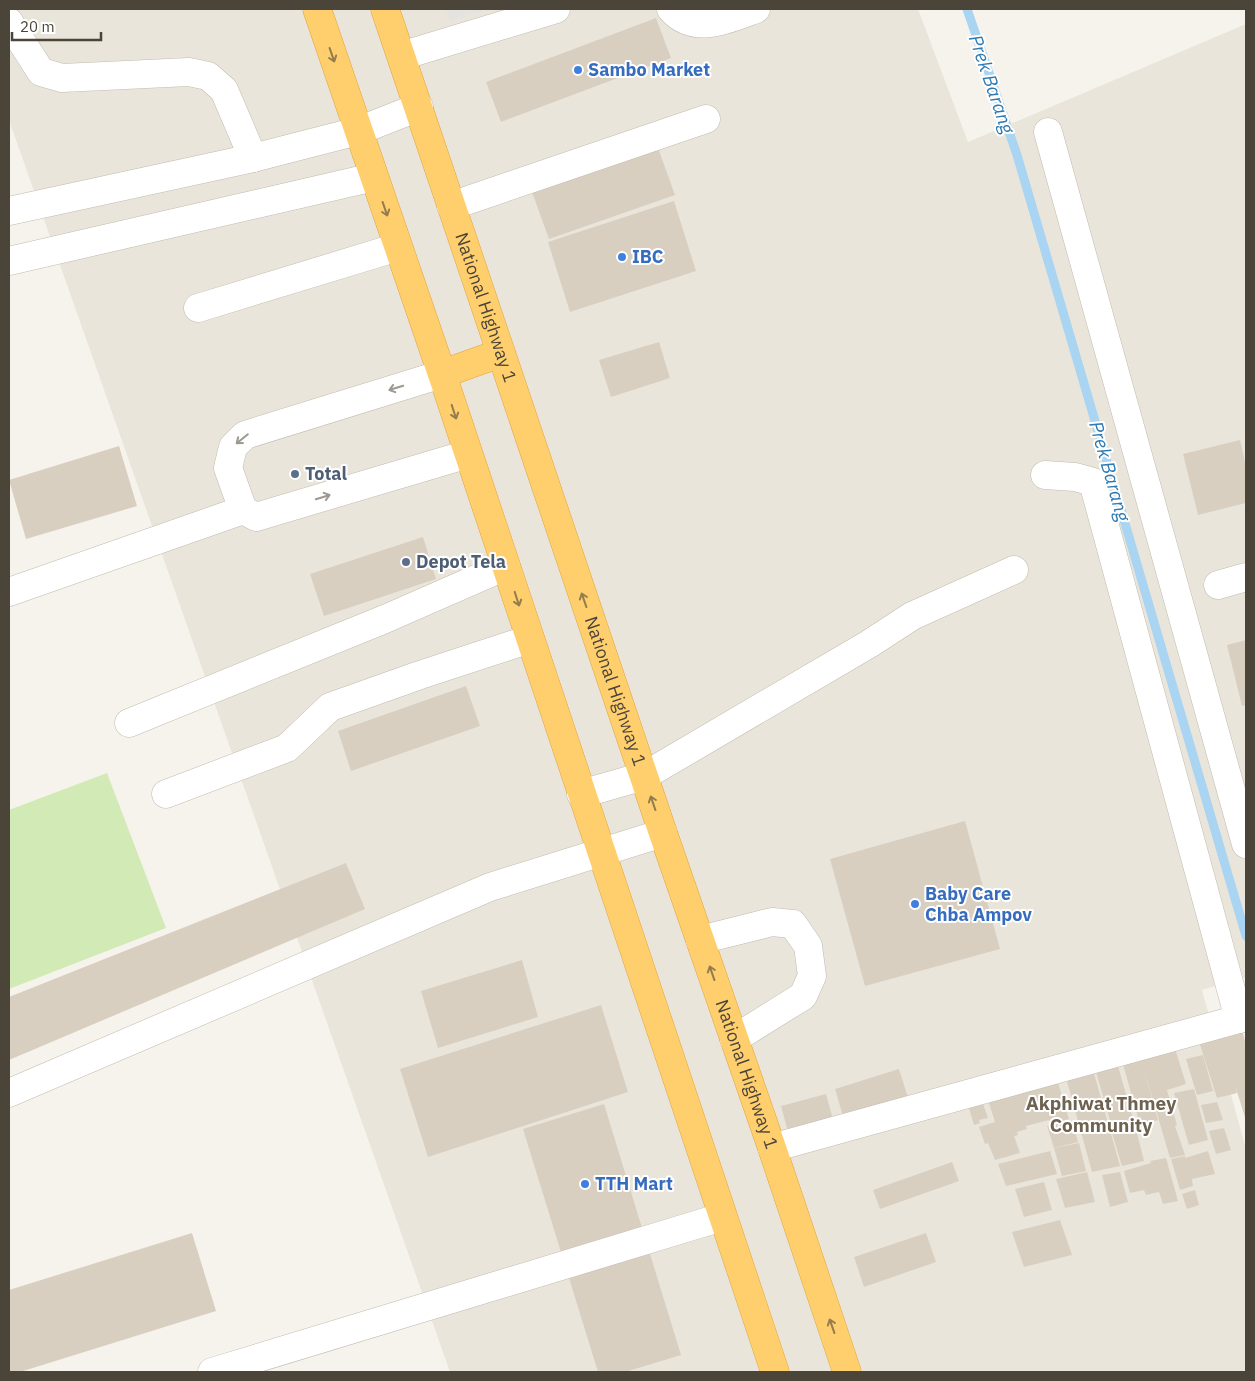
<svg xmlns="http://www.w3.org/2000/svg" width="1255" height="1381" font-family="'IBM Plex Sans',sans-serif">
<rect width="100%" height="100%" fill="#f6f3ec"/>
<path fill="#eae5da" d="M 9,9 L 918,9 L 968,142 L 1246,24 L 1246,977 L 1202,990 L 1246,1149 L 1246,1372 L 450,1372 L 9,120 Z"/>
<path fill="#d2eab5" d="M 107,773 L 166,928 L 9,989 L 9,810 Z"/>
<path fill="#e5e3e0" d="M 446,9 L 488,9 L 450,22 Z"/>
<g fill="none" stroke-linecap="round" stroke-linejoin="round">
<path stroke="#a9d4f2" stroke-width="9" d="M 967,9 L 1017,155 L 1246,936"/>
</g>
<g fill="#d8cfc1">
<path d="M 656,18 L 671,58 L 501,122 L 486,82 Z"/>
<path d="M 658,148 L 675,195 L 549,239 L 532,192 Z"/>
<path d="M 674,201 L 696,271 L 570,312 L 548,242 Z"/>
<path d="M 659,342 L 670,378 L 611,397 L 599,360 Z"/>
<path d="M 1240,440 L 1246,466 L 1246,503 L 1198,515 L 1183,454 Z"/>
<path d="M 119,446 L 137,506 L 26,539 L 9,480 Z"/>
<path d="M 423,537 L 436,579 L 324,616 L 310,574 Z"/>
<path d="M 1246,640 L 1246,705 L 1242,706 L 1227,645 Z"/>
<path d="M 466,686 L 480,726 L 351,771 L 338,731 Z"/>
<path d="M 965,821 L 1000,949 L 865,986 L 830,859 Z"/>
<path d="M 346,863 L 365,909 L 9,1060 L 9,997 Z"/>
<path d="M 522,960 L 538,1017 L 438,1048 L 421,991 Z"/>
<path d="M 601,1005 L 628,1092 L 428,1157 L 400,1069 Z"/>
<path d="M 1241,1026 L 1246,1045 L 1246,1121 L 1235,1085 L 1237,1093 L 1217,1098 L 1197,1035 Z"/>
<path d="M 1173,1042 L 1186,1084 L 1167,1090 L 1177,1125 L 1175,1126 L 1185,1155 L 1170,1158 L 1143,1066 L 1158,1120 L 1140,1125 L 1121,1057 Z"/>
<path d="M 1203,1055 L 1213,1091 L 1197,1095 L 1186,1059 Z"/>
<path d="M 1116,1059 L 1133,1119 L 1111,1124 L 1094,1065 Z"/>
<path d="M 1092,1066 L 1120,1166 L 1092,1172 L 1065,1074 Z"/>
<path d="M 899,1069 L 910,1104 L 845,1123 L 835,1089 Z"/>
<path d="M 1056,1076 L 1069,1119 L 1050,1124 L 1049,1120 L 1026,1126 L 1027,1129 L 1017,1132 L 1018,1135 L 1014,1136 L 1020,1153 L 995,1160 L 988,1143 L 985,1144 L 979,1127 L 995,1122 L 987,1097 Z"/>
<path d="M 1194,1089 L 1208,1140 L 1189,1145 L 1174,1093 Z"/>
<path d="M 826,1094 L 835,1127 L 790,1139 L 781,1106 Z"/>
<path d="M 981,1098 L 988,1118 L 979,1120 L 980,1123 L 974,1125 L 967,1102 Z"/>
<path d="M 1217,1102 L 1223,1120 L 1206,1123 L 1201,1105 Z"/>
<path d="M 604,1104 L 681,1355 L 625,1372 L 598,1372 L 523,1129 Z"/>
<path d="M 1072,1121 L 1078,1142 L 1054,1148 L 1047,1126 Z"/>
<path d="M 1224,1128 L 1231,1150 L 1216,1154 L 1209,1131 Z"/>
<path d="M 1136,1129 L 1144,1161 L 1122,1166 L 1112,1133 Z"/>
<path d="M 1079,1143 L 1086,1171 L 1062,1176 L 1054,1148 Z"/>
<path d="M 1050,1151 L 1057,1174 L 1006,1186 L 998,1164 Z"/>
<path d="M 1208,1151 L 1215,1174 L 1192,1179 L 1193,1186 L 1180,1190 L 1171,1159 L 1185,1156 L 1185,1158 Z"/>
<path d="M 1166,1158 L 1178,1201 L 1163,1204 L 1159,1192 L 1146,1195 L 1144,1190 L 1130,1193 L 1124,1171 L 1151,1163 L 1150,1161 Z"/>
<path d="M 952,1162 L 959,1181 L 880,1209 L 873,1190 Z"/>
<path d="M 1087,1172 L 1095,1202 L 1065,1208 L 1056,1179 Z"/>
<path d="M 1120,1172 L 1128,1202 L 1110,1207 L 1102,1175 Z"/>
<path d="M 1044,1182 L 1052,1210 L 1024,1217 L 1015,1189 Z"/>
<path d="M 1195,1190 L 1199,1205 L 1187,1209 L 1182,1194 Z"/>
<path d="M 1060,1220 L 1072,1255 L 1024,1267 L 1012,1232 Z"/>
<path d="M 192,1233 L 216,1311 L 20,1372 L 9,1372 L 9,1290 Z"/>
<path d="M 926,1233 L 936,1262 L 864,1287 L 854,1257 Z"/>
</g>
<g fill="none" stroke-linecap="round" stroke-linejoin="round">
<g stroke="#c2bbae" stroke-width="29">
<g id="minor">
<path d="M 671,9 C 695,36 729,19 756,9"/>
<path d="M 9,22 L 41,72 L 62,78 L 189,72 L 208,76 L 224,90 L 253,158"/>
<path d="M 401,56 L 556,9"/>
<path d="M 1048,132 L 1246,844"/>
<path d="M 451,206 L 706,119"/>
<path d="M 9,211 L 253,158 L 358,131 L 419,107"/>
<path d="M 9,261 L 374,177"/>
<path d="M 198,308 L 398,247"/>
<path d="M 442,374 L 245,435 L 233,447 L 228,468 L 243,510 L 256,517 L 468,454"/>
<path d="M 1045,475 L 1075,477 L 1093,482 L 1239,1019"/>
<path d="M 1218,585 L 1246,577"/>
<path d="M 9,592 L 243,510"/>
<path d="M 129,723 L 385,619 L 506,566"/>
<path d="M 166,794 L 287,748 L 330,707 L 420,675 L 530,639"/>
<path d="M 581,794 L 644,776 L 869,644 L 912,616 L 1014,570"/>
<path d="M 700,940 L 772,922 L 793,924 L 808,946 L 812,976 L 803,996 L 734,1039"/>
<path d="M 9,1093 L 490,887 L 663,833"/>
<path d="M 772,1148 L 1246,1017"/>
<path d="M 212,1372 L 722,1217"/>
</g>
</g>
<g stroke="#e0a43c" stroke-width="29">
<g id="highway">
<path d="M 317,9 L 442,374 L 775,1372"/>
<path id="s1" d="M 385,9 L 663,833 L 772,1148 L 847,1372"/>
<path d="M 442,374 L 501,353"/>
</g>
</g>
<use href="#minor" stroke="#fff" stroke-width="28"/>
<use href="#highway" stroke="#ffcf6e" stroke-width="28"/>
</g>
<defs><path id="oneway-shaft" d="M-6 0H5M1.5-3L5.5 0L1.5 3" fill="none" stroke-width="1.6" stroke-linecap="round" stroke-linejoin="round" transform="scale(1.25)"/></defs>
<g stroke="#937c4e">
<use href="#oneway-shaft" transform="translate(332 55) rotate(71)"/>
<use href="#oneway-shaft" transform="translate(385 209) rotate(71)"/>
<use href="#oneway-shaft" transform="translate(454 412) rotate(72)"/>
<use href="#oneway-shaft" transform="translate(517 599) rotate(72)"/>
<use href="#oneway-shaft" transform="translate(584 600) rotate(-109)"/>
<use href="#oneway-shaft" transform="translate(653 803) rotate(-109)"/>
<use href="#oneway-shaft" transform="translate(712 973) rotate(-109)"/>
<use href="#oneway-shaft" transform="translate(832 1326) rotate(-109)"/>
</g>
<g stroke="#9c9892">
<use href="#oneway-shaft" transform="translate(396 388) rotate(163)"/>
<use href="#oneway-shaft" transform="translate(242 439) rotate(141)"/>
<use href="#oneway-shaft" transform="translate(323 497) rotate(-17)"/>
</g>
<g fill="#3f7fe0" stroke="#fff" stroke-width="2">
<circle cx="578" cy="70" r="5"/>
<circle cx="622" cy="257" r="5"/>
<circle cx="915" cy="904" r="5"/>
<circle cx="585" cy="1184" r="5"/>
</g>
<g fill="#5c6f8a" stroke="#fff" stroke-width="2">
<circle cx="295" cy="474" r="5"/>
<circle cx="406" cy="562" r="5"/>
</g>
<g text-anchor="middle" stroke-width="4" stroke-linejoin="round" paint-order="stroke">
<g font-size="18" font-weight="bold" fill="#366cbe" stroke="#fff" text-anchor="start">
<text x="588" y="76">Sambo Market</text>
<text x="632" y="263">IBC</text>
<text x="925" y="900">Baby Care<tspan x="925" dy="21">Chba Ampov</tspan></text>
<text x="595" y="1190">TTH Mart</text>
</g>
<g font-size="18" fill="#4b4439" stroke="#fff">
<text dy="6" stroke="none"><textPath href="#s1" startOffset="315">National Highway 1</textPath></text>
<text dy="6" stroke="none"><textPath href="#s1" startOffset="720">National Highway 1</textPath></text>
<text dy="6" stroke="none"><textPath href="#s1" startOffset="1125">National Highway 1</textPath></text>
</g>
<g font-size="18" font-weight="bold" fill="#4e5e75" stroke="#fff" text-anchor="start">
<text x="305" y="480">Total</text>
<text x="416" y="568">Depot Tela</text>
</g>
<g font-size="19" font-style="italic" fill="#2e7ab2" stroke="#fff">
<text transform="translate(992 84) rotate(71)" y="7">Prek Barang</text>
<text transform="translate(1110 471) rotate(74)" y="7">Prek Barang</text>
</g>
<g font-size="19" font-weight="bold" fill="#6e6250" stroke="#fff">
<text x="1101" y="1110">Akphiwat Thmey<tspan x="1101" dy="22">Community</tspan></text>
</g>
</g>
<rect width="1255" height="1381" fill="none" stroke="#4b4439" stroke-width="20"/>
<path d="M12 32v8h89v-8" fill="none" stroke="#4b4439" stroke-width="2.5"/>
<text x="20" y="32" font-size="15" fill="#4b4439" stroke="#ffffff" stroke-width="4" paint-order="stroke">20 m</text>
</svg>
